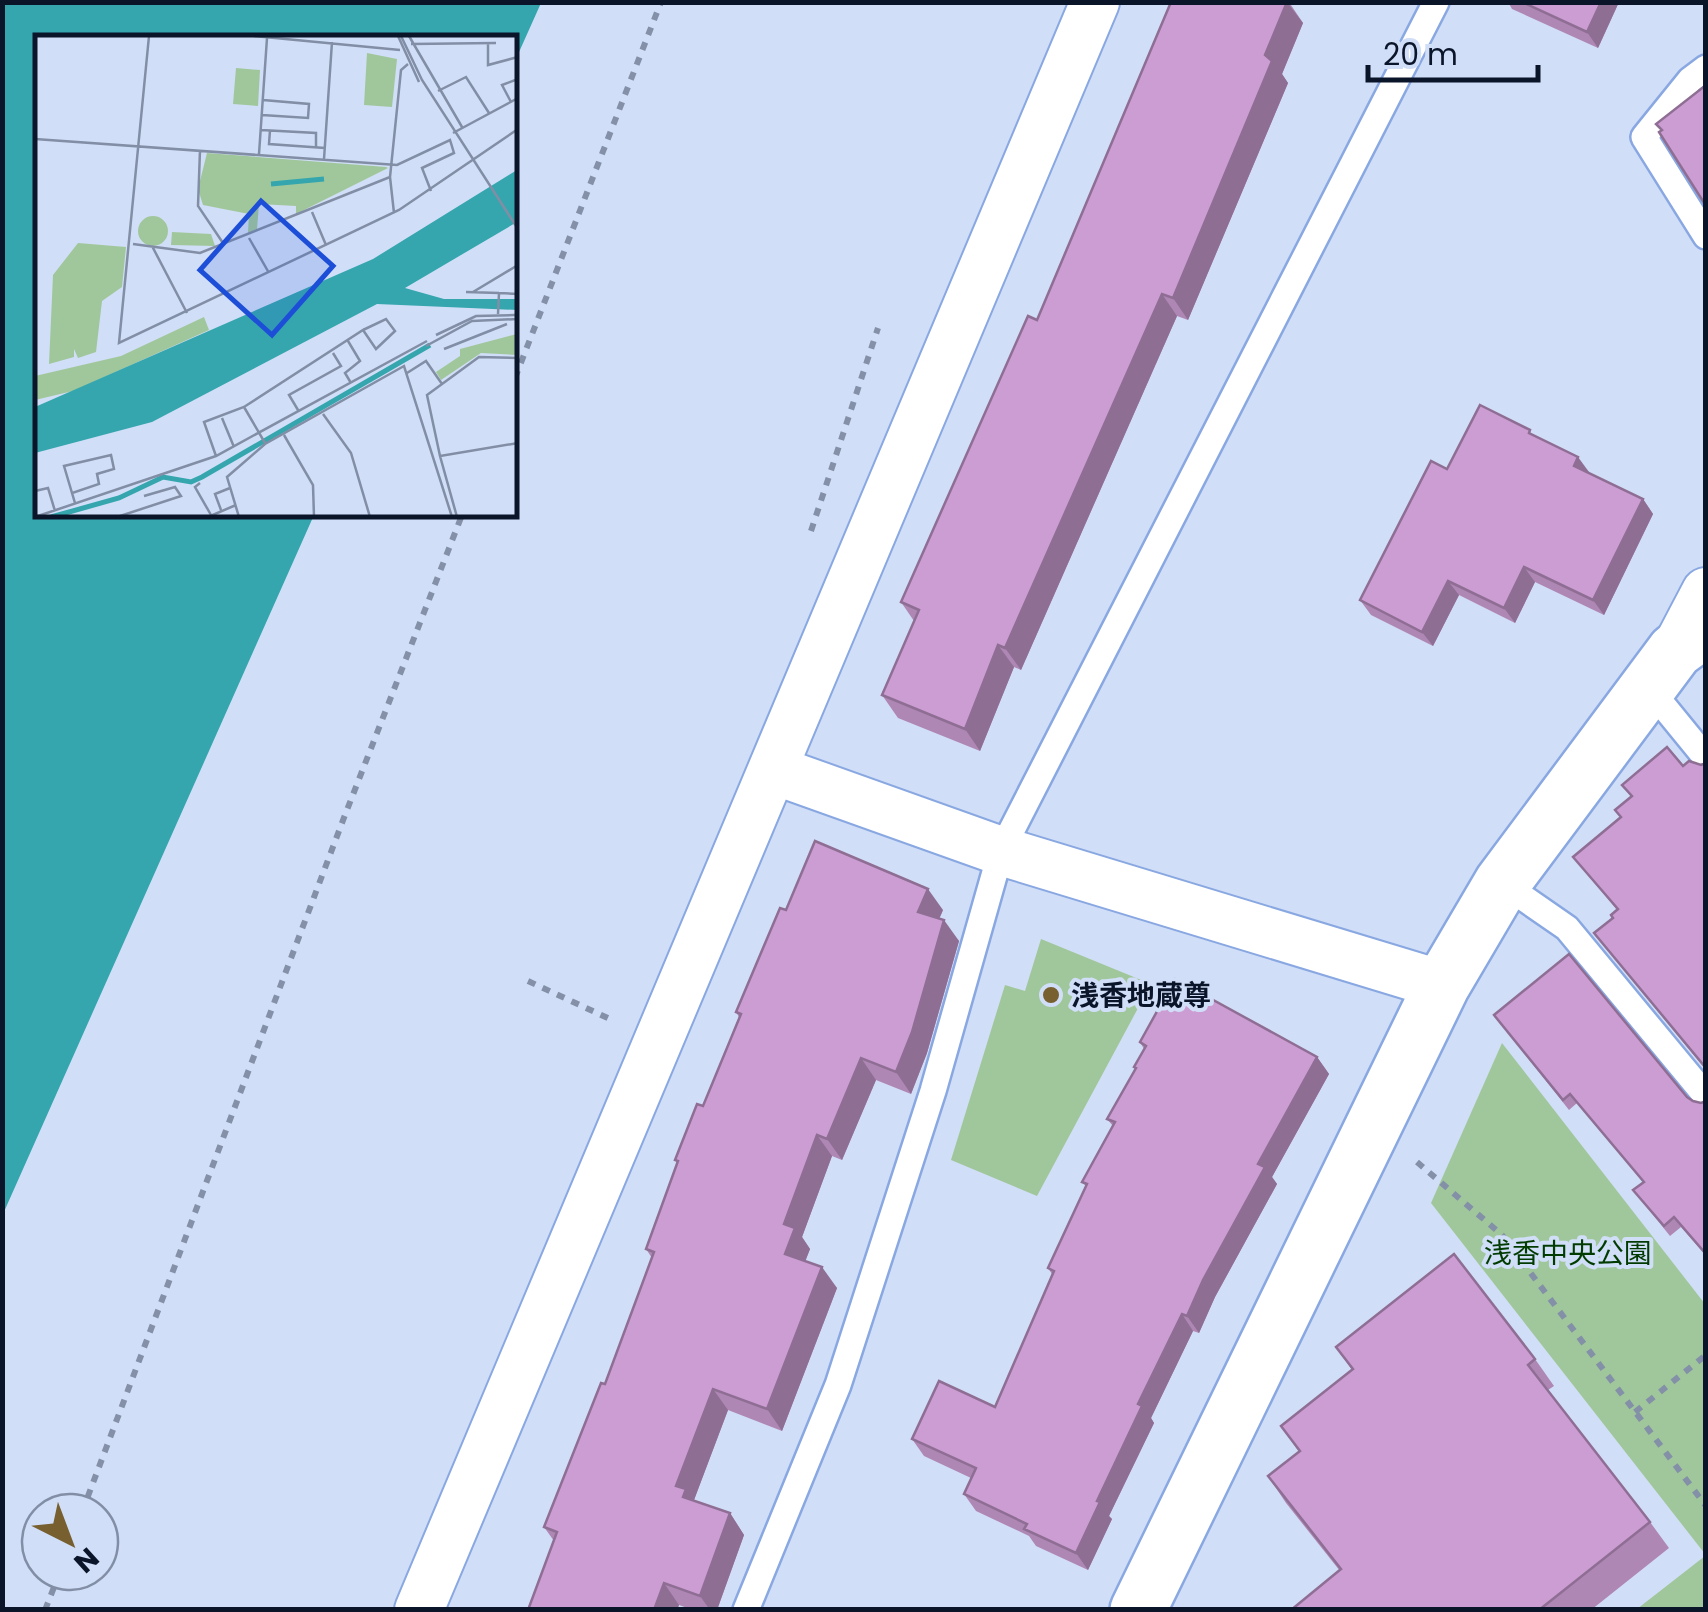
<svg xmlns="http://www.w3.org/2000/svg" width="1708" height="1612" font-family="Poppins,'Noto Sans JP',sans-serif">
<rect width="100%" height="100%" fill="#d1def7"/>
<g fill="#a0c79b">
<path d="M 1041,939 L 1151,984 L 1037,1196 L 951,1160 L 1005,985 L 1025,991 Z"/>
<path d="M 1502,1043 L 1705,1304 L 1705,1554 L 1431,1203 Z"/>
<path d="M 1705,1556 L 1705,1609 L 1637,1609 Z"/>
</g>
<path fill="#35a6ae" d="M 3,2 L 541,3 L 515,61 L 515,38 L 38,38 L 38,515 L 314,515 L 3,1214 Z"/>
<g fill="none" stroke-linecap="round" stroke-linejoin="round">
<g stroke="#89a8e2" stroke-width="30">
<g id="service">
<path d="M 1706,68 L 1690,80 L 1644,137 L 1706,236"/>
<path d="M 1648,687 L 1706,758"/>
<path d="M 1502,883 L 1567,928 L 1706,1096"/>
<path d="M 746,1610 L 838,1385 L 933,1091 L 1001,851 L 1436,2"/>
</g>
</g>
<g stroke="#89a8e2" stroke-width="52">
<g id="minor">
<path d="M 1675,651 L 1706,592"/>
<path d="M 774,770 L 1001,851 L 1442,985"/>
<path d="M 419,1610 L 1095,2"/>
</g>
</g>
<g stroke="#89a8e2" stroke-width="60">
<path id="tertiary" d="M 1138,1610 L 1442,985 L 1502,883 L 1675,651 L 1706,628"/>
</g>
<g stroke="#8390a7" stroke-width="6" stroke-dasharray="8 8" stroke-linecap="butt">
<path d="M 515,378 L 661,2"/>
<path d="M 811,531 L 878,328"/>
<path d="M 528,981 L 612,1020"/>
<path d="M 1417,1162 L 1502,1235 L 1706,1506"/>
<path d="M 1635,1412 L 1706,1355"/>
<path d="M 82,1512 L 345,815 L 462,515"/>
<path d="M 45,1610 L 60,1572"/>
</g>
<use href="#service" stroke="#fff" stroke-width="25"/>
<use href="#minor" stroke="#fff" stroke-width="48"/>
<use href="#tertiary" stroke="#fff" stroke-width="55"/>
</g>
<g fill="#af87b5">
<path d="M 1171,2 L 1289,2 L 1303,23 L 1282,74 L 1288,83 L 1188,320 L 1177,316 L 1021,670 L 1014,667 L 980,751 L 898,718 L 882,695 L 914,621 L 901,602 L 1037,320 Z"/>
<path d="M 1508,2 L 1619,2 L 1598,48 L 1512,9 Z"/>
<path d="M 1534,436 L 1588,473 L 1643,499 L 1653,514 L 1604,615 L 1535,582 L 1515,623 L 1459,595 L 1433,646 L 1371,615 L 1360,600 L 1447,469 Z"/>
<path d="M 1706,763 L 1706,1070 L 1594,933 L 1613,918 L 1617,910 L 1573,857 L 1621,817 L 1631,797 L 1622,785 L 1683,766 Z"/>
<path d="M 943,910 L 939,919 L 959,941 L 927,1053 L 911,1094 L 876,1080 L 842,1160 L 832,1156 L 802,1237 L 810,1249 L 805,1261 L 837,1288 L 782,1431 L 728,1410 L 694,1500 L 730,1513 L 744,1535 L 717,1610 L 693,1610 L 679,1605 L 677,1610 L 528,1610 L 554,1541 L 544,1527 L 605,1384 L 652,1258 L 646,1249 L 677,1163 L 675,1160 L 703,1106 L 739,1017 L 736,1012 Z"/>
<path d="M 1501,1024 L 1687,1097 L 1693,1101 L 1701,1103 L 1706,1101 L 1706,1256 L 1681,1227 L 1670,1236 L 1633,1190 L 1643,1182 L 1577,1103 L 1569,1110 Z"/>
<path d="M 1140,1042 L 1317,1057 L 1329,1074 L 1272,1177 L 1277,1184 L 1215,1297 L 1199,1333 L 1193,1331 L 1151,1418 L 1154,1423 L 1109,1516 L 1112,1519 L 1088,1570 L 1036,1546 L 1029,1536 L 976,1511 L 964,1494 L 971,1478 L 924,1456 L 912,1439 L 995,1407 L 1052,1274 L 1048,1268 L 1086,1186 L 1082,1182 L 1113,1126 L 1107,1119 L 1136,1069 L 1134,1067 L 1144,1049 Z"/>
<path d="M 1336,1347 L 1535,1359 L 1554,1386 L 1548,1390 L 1650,1522 L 1669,1548 L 1591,1610 L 1291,1610 L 1340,1571 L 1286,1503 L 1268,1476 L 1299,1452 L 1281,1426 L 1352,1370 Z"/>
</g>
<g fill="#8f6e94">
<path d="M 1287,2 L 1303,23 L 1282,74 L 1288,83 L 1188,320 L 1173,298 L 1265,55 Z"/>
<path d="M 1601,2 L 1619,2 L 1598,48 L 1587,32 Z"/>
<path d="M 1162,294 L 1177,316 L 1021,670 L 1005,648 Z"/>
<path d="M 1578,457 L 1589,472 L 1584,481 L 1574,466 Z"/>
<path d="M 1643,499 L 1653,514 L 1604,615 L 1593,600 Z"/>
<path d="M 1524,567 L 1535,582 L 1515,623 L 1504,608 Z"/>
<path d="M 1448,581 L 1459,595 L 1433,646 L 1422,632 Z"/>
<path d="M 998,645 L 1014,667 L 980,751 L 965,729 Z"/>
<path d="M 928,889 L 943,910 L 933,933 L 918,912 Z"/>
<path d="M 944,920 L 959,941 L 927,1053 L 911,1094 L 896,1072 Z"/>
<path d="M 1317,1057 L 1329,1074 L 1272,1177 L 1277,1184 L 1215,1297 L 1199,1333 L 1187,1316 L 1258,1164 Z"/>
<path d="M 861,1058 L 876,1080 L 842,1160 L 827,1139 Z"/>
<path d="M 817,1135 L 832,1156 L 802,1237 L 810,1249 L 800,1275 L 785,1254 L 784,1224 Z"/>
<path d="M 822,1267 L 837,1288 L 782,1431 L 767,1409 Z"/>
<path d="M 1182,1314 L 1193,1331 L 1151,1418 L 1154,1423 L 1109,1516 L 1112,1519 L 1088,1570 L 1076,1553 L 1138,1404 Z"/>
<path d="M 713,1389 L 728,1410 L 694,1500 L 698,1518 L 676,1486 Z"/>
<path d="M 730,1513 L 744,1535 L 717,1610 L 710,1610 L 700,1596 Z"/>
<path d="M 664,1583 L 679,1605 L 677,1610 L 654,1610 Z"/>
</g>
<g fill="#cc9dd3" stroke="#8f6e94" stroke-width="2.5">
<path d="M 1171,2 L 1287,2 L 1265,55 L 1272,61 L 1173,298 L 1162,294 L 1005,648 L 998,645 L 965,729 L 882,695 L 919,610 L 901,602 L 1028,316 L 1037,320 Z"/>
<path d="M 1522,2 L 1601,2 L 1587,32 Z"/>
<path d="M 1706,85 L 1706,206 L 1659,132 L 1662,130 L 1656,124 Z"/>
<path d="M 1480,405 L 1530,430 L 1529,433 L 1578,457 L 1574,466 L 1643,499 L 1593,600 L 1524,567 L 1504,608 L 1448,581 L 1422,632 L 1360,600 L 1431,461 L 1447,469 Z"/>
<path d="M 1667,747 L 1683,766 L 1689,761 L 1701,765 L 1706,763 L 1706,1068 L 1594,933 L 1613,918 L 1611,915 L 1618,909 L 1573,857 L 1621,817 L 1615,810 L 1632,796 L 1622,785 Z"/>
<path d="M 815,841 L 928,889 L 918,912 L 944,920 L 912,1032 L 896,1072 L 861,1058 L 827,1139 L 817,1135 L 784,1224 L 795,1228 L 785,1254 L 822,1267 L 767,1409 L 713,1389 L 676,1486 L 686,1489 L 683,1497 L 730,1513 L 700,1596 L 664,1583 L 654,1610 L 528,1610 L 557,1532 L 544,1527 L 601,1383 L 605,1384 L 654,1252 L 646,1249 L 678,1161 L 675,1160 L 697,1104 L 703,1106 L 741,1014 L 736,1012 L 780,908 L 786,910 Z"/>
<path d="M 1569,954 L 1687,1097 L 1693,1101 L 1701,1103 L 1706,1101 L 1706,1254 L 1674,1217 L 1664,1226 L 1633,1190 L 1644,1182 L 1570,1094 L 1563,1100 L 1494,1015 Z"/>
<path d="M 1175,979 L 1317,1057 L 1258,1164 L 1265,1167 L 1203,1280 L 1187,1316 L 1182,1314 L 1138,1404 L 1142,1406 L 1097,1501 L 1100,1502 L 1076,1553 L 1024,1529 L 1027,1524 L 964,1494 L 976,1468 L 912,1439 L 939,1381 L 995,1407 L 1054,1271 L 1048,1268 L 1087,1184 L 1082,1182 L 1115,1122 L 1107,1119 L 1136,1068 L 1134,1067 L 1146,1046 L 1140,1042 Z"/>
<path d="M 1454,1254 L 1535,1359 L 1528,1365 L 1650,1522 L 1539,1610 L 1291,1610 L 1341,1569 L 1268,1476 L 1300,1451 L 1281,1426 L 1353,1369 L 1336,1347 Z"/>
</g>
<circle fill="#775f30" stroke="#d1def7" stroke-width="4" cx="1051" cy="995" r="10"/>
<g text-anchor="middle" stroke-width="8" stroke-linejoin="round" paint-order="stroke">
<g font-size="28" font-weight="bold" fill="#0a152a" stroke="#d1def7" text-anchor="start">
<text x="1071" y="1005">浅香地蔵尊</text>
</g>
<g font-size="28" fill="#013b00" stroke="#d1def7">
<text x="1568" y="1263">浅香中央公園</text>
</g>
</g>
<g transform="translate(35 35)">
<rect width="482" height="482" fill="#d1def7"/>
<path d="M 332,18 L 362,24 L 357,72 L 329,70 ZM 201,33 L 225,35 L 223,71 L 198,69 ZM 172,118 L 351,132 L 353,133 L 261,179 L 261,171 L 224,169 L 222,194 L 213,198 L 214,179 L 168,170 L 163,154 ZM103 196a15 15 0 1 1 30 0a15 15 0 1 1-30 0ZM 137,197 L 176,199 L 180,211 L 136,210 ZM 43,208 L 91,212 L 87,252 L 67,266 L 61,317 L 43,323 L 39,314 L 39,322 L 14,329 L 18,240 ZM 169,282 L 174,295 L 38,356 L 0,365 L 0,341 L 86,321 ZM 482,299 L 482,320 L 446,318 L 406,345 L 401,337 L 425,321 L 425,314 Z" fill="#a0c79b"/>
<path d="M 482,135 L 482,187 L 370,253 L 409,264 L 482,264 L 482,275 L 342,269 L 117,387 L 0,418 L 0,372 L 338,224 Z" fill="#35a6ae"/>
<path fill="none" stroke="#35a6ae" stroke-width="5" d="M 236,149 L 289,144M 16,482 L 84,463 L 128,442 L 156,447 L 167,442 L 395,310"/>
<path fill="none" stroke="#818ea5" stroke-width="2.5" d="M 114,1 L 84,308 L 364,175 L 483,94M 219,1 L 365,15M 363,1 L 384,47M 366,1 L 387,45 L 483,194M 374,1 L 427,92M 376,9 L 461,8M 453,9 L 453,30 L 483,22M 403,56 L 431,42 L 454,78M 476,67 L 467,50 L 483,44M 227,80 L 273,83 L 274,69 L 228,65M 226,95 L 281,98 L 281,113M 235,95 L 234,109 L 290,113M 418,98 L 483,63M 0,104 L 362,130 L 415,105 L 419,118 L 387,133 L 396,156M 165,115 L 163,171 L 188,208M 224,119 L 232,3M 289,124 L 297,7M 277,177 L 291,210M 359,178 L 355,142 L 366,35 L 373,29M 214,203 L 234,238M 98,209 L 165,218 L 355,142M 117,211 L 152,278M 431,257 L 464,258M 438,257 L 483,230M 463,279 L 464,258 L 483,259M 401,300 L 441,281 L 480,280M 313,306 L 325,326 L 310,338 L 316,348M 391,311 L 437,286 L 483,284M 409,314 L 472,289M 372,338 L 391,326 L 407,349M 209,372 L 230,408M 263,375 L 254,360 L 306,331 L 298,318M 288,379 L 316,418 L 335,482M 187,383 L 199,412M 249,400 L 278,450 L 279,482M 181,421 L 169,387 L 209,372 L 328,295 L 341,314 L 360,296 L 351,284 L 328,295M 405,421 L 392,360 L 444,322 L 483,323M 165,448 L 160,452 L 176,480M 0,456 L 13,453 L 20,476M 37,458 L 29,431 L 76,420 L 79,434 L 62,439 L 64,449 L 37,458 L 40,468M 186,475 L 180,459 L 195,453M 0,482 L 181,421 L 392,306M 82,482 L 146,461 L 140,452 L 109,461M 173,482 L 201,470M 204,482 L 192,442 L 230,409 L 369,331 L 417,482M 422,482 L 405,421 L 483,408"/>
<path fill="#1d4ed8" fill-opacity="0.15" stroke="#1d4ed8" stroke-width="5" d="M 226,166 L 298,231 L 237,300 L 165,235 Z"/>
<rect width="482" height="482" fill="none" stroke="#0a152a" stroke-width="5"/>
</g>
<rect width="1708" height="1612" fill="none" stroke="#0a152a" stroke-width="10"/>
<g transform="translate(70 1542) rotate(138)"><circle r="48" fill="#d1def7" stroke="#818ea5" stroke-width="2.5"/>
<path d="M0-8L18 38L0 25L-18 38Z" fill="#775f30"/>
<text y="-15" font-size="28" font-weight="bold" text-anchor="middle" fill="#0a152a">N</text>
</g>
<path d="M1368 65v15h170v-15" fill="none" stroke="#0a152a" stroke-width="5"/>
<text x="1383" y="65" font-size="30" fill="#0a152a" stroke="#d1def7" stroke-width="8" paint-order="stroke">20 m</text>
</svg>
